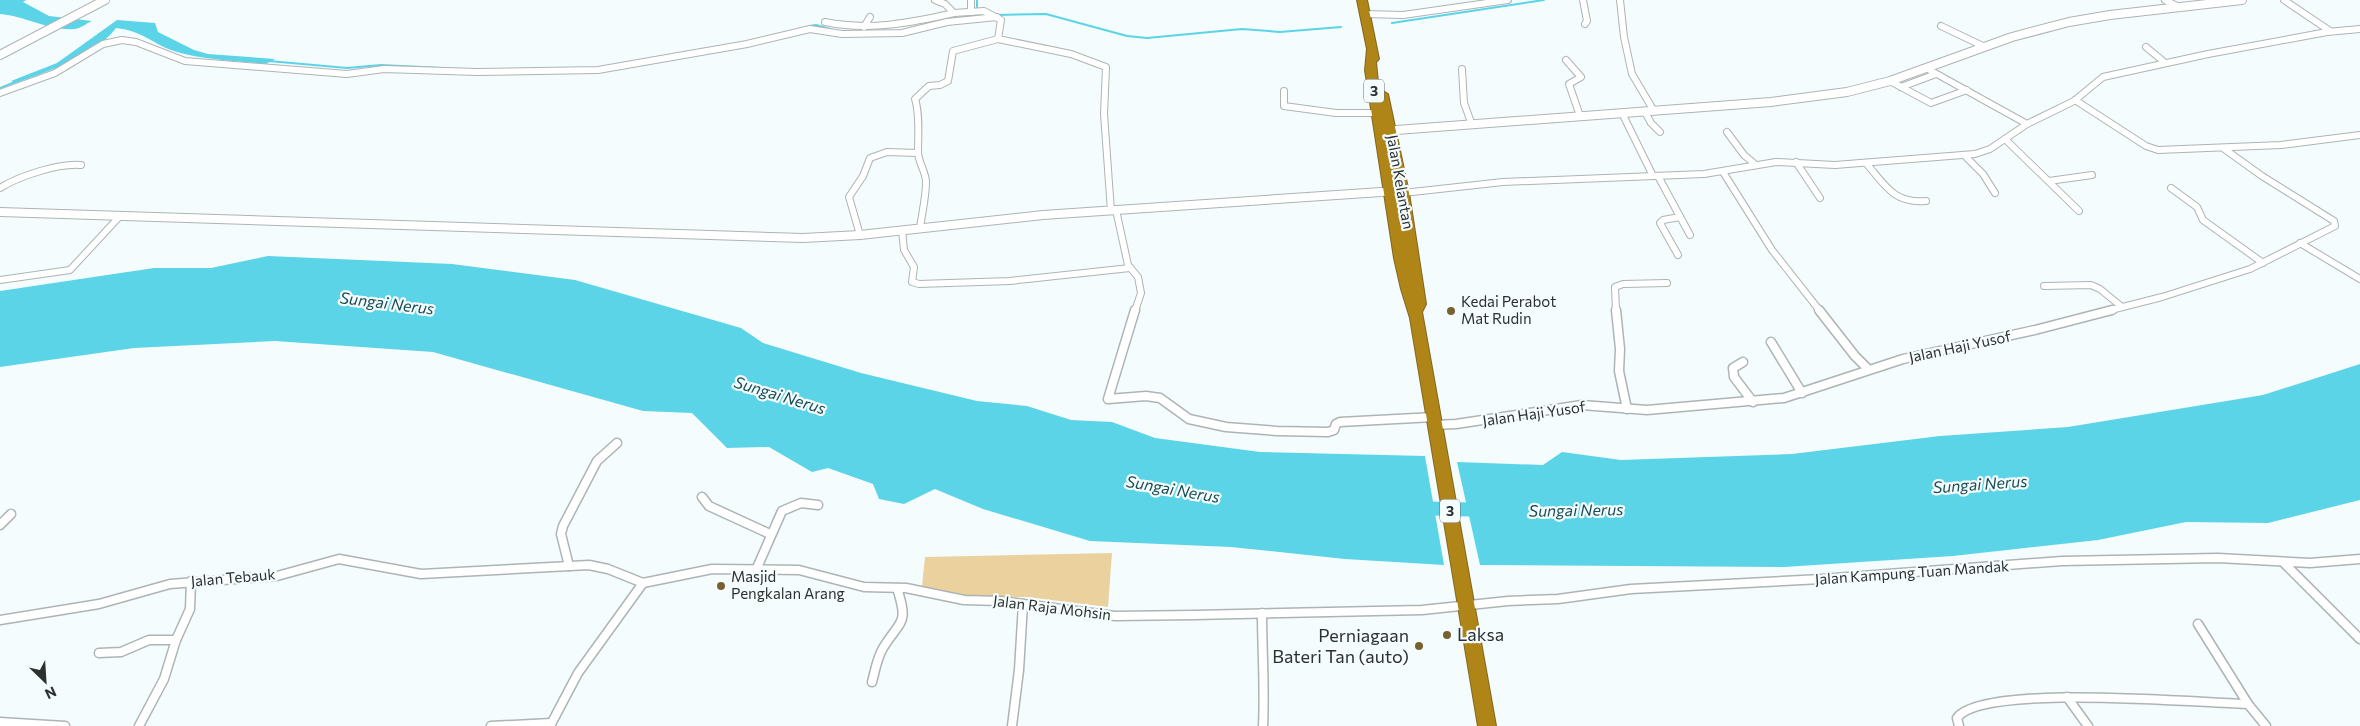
<svg xmlns="http://www.w3.org/2000/svg" width="2360" height="726" font-family="Commissioner,sans-serif">
<rect width="100%" height="100%" fill="#f5fcfd"/>
<path fill="#ebd19d" d="M 1112,553 L 1108,607 L 1027,597 L 968,598 L 922,586 L 925,557 Z"/>
<g fill="#5bd4e7">
<path d="M 0,0 L 26,0 L 23,2 L 49,16 L 92,21 C 87,23 80,29 74,29 C 48,31 26,16 0,14 Z"/>
<path d="M 117,20 L 155,23 L 158,32 L 194,50 L 208,54 L 275,59 L 266,64 C 237,61 206,60 177,52 C 153,45 144,31 116,28 C 96,55 47,72 16,83 L 11,81 L 57,63 Z"/>
<path d="M 268,256 L 452,264 L 575,280 L 741,328 L 763,343 L 861,373 L 977,401 L 1027,406 L 1071,420 L 1112,422 L 1155,438 L 1260,452 L 1425,456 L 1444,565 L 1345,559 L 1231,547 L 1090,541 L 983,509 L 935,489 L 904,504 L 879,499 L 873,484 L 828,468 L 812,472 L 769,447 L 727,448 L 692,413 L 643,411 L 433,352 L 275,341 L 134,348 L 0,367 L 0,291 L 154,268 L 211,268 Z"/>
<path d="M 2360,364 L 2360,500 L 2268,523 L 2186,522 L 2098,540 L 1953,556 L 1784,567 L 1480,565 L 1457,462 L 1543,465 L 1562,452 L 1621,460 L 1792,454 L 1940,436 L 2068,427 L 2263,395 Z"/>
</g>
<g fill="none" stroke-linecap="round" stroke-linejoin="round">
<g stroke="#5bd4e7" stroke-width="2">
<path d="M 977,0 L 977,7"/>
<path d="M 996,15 L 1046,14 L 1127,36 L 1147,38 L 1242,29 L 1280,32 L 1341,27"/>
<path d="M 956,18 L 986,15"/>
<path d="M 1392,23 L 1544,0"/>
<path d="M 809,26 L 816,25 L 833,30"/>
<path d="M 269,61 L 347,68 L 381,65 L 441,68"/>
<path d="M 0,88 L 15,82"/>
</g>
<path fill="#5bd4e7" fill-rule="evenodd" d="M 1413,501 L 1488,503 L 1494,505 L 1497,510 L 1494,515 L 1488,517 L 1413,515 L 1407,513 L 1404,508 L 1407,503 Z"/>
<g stroke="#adb4b5" stroke-width="8">
<g id="street-far1">
<path d="M 935,0 L 945,4 L 954,13 L 984,11 L 1001,20 L 998,39 L 1071,54 L 1106,67 L 1104,114 L 1111,211"/>
<path d="M 971,0 L 971,12"/>
<path d="M 1583,0 L 1587,21 L 1585,24"/>
<path d="M 1620,0 L 1624,37 L 1632,74 L 1654,111"/>
<path d="M 2165,0 L 2179,7"/>
<path d="M 2284,0 L 2330,31"/>
<path d="M 1365,14 L 1403,15 L 1508,0"/>
<path d="M 825,22 C 869,31 910,23 954,13"/>
<path d="M 1941,26 L 1985,47"/>
<path d="M 864,27 L 870,17"/>
<path d="M 2146,47 L 2163,61"/>
<path d="M 1566,60 L 1581,77 L 1569,84 L 1580,116"/>
<path d="M 1926,68 L 2027,124 L 2074,101 L 2103,77 L 2208,54 L 2327,32 L 2360,29"/>
<path d="M 1462,69 L 1464,103 L 1472,125"/>
<path d="M 1890,81 L 1931,103 L 1967,90"/>
<path d="M 1901,87 L 1936,74"/>
<path d="M 1284,91 L 1284,106 L 1336,113 L 1377,113"/>
<path d="M 0,93 L 55,73 L 103,44 L 122,40 L 136,42 L 185,61 L 347,74 L 384,69 L 477,72 L 598,70 L 747,44 L 810,29 L 842,34 L 902,33 L 947,22 L 997,17"/>
<path d="M 2075,100 L 2146,146 L 2158,150 L 2281,145 L 2360,135"/>
<path d="M 1645,112 L 1651,123 L 1660,132"/>
<path d="M 1622,113 L 1653,176"/>
<path d="M 1727,132 L 1744,155 L 1756,165"/>
<path d="M 2005,139 L 2079,211"/>
<path d="M 1964,155 L 1983,174 L 1995,193"/>
<path d="M 1796,162 L 1820,198"/>
<path d="M 1866,163 C 1885,185 1894,204 1926,201"/>
<path d="M 1723,172 L 1772,250 L 1820,311"/>
<path d="M 1658,176 L 1690,235"/>
<path d="M 2049,181 L 2092,175"/>
<path d="M 0,188 C 19,176 59,163 81,165"/>
<path d="M 2171,188 L 2197,207 L 2203,220 L 2263,263"/>
<path d="M 1403,193 L 1503,182 L 1704,174 L 1776,162 L 1835,165 L 1975,154 L 1990,149 L 2027,124"/>
<path d="M 1116,210 L 1128,265 L 1138,277 L 1141,293 L 1135,311"/>
<path d="M 920,228 C 922,213 926,197 926,182 C 926,172 918,162 918,152 C 918,136 920,114 915,99 L 929,86 L 940,85 L 948,81 L 953,51 L 998,39"/>
<path d="M 902,230 L 904,250 L 914,267 L 912,282 L 919,284 L 1010,281 L 1130,268"/>
<path d="M 860,235 L 849,197 L 863,176 L 870,158 L 887,152 L 918,153"/>
<path d="M 2300,243 L 2360,279"/>
<path d="M 1678,255 L 1660,223 L 1663,220 L 1680,217"/>
<path d="M 0,280 L 70,270 L 120,216"/>
<path d="M 2044,286 L 2091,285 L 2100,289 L 2122,307"/>
<path d="M 1616,311 L 1615,287 L 1623,284 L 1667,283"/>
<path d="M 2107,311 L 2162,297 L 2250,269 L 2335,226 L 2334,221 L 2262,176 L 2223,148"/>
</g>
</g>
<g stroke="#adb4b5" stroke-width="11">
<g id="street">
<path d="M 1135,310 L 1108,399 L 1146,396 L 1160,398 L 1189,419 L 1226,427 L 1277,431 L 1328,432 L 1334,430 L 1336,424 L 1340,422 L 1434,417"/>
<path d="M 1616,310 L 1620,349 L 1619,371 L 1627,409"/>
<path d="M 1819,310 L 1855,356 L 1868,369"/>
<path d="M 1771,342 L 1802,393"/>
<path d="M 1743,362 L 1733,368 L 1734,377 L 1753,402"/>
<path d="M 1435,425 L 1456,424 L 1582,405 L 1647,410 L 1784,398 L 1903,359 L 2035,330 L 2112,310"/>
<path d="M 702,497 L 709,506 L 770,534"/>
<path d="M 0,525 L 11,514"/>
<path d="M 2284,563 L 2360,639"/>
<path d="M 569,566 L 561,534 L 563,526 L 597,461 L 617,443"/>
<path d="M 756,570 L 782,511 L 801,503 L 818,505"/>
<path d="M 643,583 L 712,569 L 799,570 L 864,587 L 906,588 L 964,600 L 1000,601 L 1115,616 L 1195,615 L 1422,610 L 1508,601 L 1558,599 L 1631,589 L 1821,579 L 2062,561 L 2218,558 L 2310,563 L 2360,559"/>
<path d="M 1262,613 C 1262,651 1265,688 1263,726"/>
<path d="M 0,620 L 99,604 L 170,584 L 277,576 L 339,559 L 421,574 L 589,565 L 608,569 L 643,583"/>
<path d="M 2198,624 L 2248,704"/>
<path d="M 99,653 L 121,652 L 149,640 L 176,640"/>
<path d="M 872,682 C 875,671 877,658 883,648 C 901,619 909,625 897,588"/>
<path d="M 2067,697 L 2088,726"/>
<path d="M 0,722 L 65,726"/>
<path d="M 139,726 L 164,679 L 176,640 L 190,609 L 191,581"/>
<path d="M 491,726 L 551,723"/>
<path d="M 550,726 L 578,673 L 643,583"/>
<path d="M 1012,726 L 1019,670 L 1023,604"/>
<path d="M 1959,726 L 1957,718 C 1981,683 2201,703 2248,704 L 2266,726"/>
</g>
</g>
<g stroke="#adb4b5" stroke-width="10">
<g id="secondary">
<path d="M 0,55 L 105,0"/>
<path d="M 1383,131 L 1771,102 L 1847,92 L 1890,81 L 2012,37 L 2069,22 L 2110,15 L 2242,0"/>
<path d="M 0,212 L 803,238 L 860,235 L 1043,215 L 1396,191"/>
</g>
</g>
<g stroke="#826720" stroke-width="2">
<path id="highway" d="M 1357,0 L 1367,0 L 1379,59 L 1376,62 L 1379,92 L 1383,91 L 1388,94 L 1409,193 L 1426,304 L 1422,312 L 1496,726 L 1478,726 L 1410,318 L 1401,289 L 1394,258 L 1365,70 L 1367,49 Z"/>
</g>
<use href="#street-far1" stroke="#fff" stroke-width="6"/>
<use href="#street" stroke="#fff" stroke-width="8"/>
<use href="#secondary" stroke="#fff" stroke-width="8"/>
<use href="#highway" fill="#af8518" fill-rule="evenodd"/>
</g>
<g fill="#786131" stroke="#f5fcfd" stroke-width="2">
<circle cx="1451" cy="311" r="5"/>
<circle cx="721" cy="586" r="5"/>
<circle cx="1447" cy="635" r="5"/>
<circle cx="1419" cy="646" r="5"/>
</g>
<g text-anchor="middle" stroke-width="4.5" stroke-linejoin="round" paint-order="stroke">
<g fill="#f5fcfd" stroke="#696d6e" stroke-width="1">
<rect x="1364" y="79.5" width="20" height="23" rx="4"/>
<rect x="1440" y="499.5" width="20" height="23" rx="4"/>
</g>
<g font-size="14" font-weight="bold" fill="#2d3030">
<text x="1374" y="96">3</text>
<text x="1450" y="516">3</text>
</g>
<g font-size="15" fill="#2d3030" stroke="#f5fcfd">
<text transform="translate(1400 182) rotate(80)" y="5">Jalan Kelantan</text>
<text transform="translate(1960 347) rotate(-12)" y="5">Jalan Haji Yusof</text>
<text transform="translate(1534 414) rotate(-8)" y="5">Jalan Haji Yusof</text>
<text transform="translate(1912 573) rotate(-4)" y="5">Jalan Kampung Tuan Mandak</text>
<text transform="translate(233 578) rotate(-5)" y="5">Jalan Tebauk</text>
<text transform="translate(1052 608) rotate(7)" y="5">Jalan Raja Mohsin</text>
</g>
<g font-size="15" fill="#2d3030" stroke="#f5fcfd" text-anchor="start">
<text x="1461" y="307">Kedai Perabot<tspan x="1461" dy="17">Mat Rudin</tspan></text>
<text x="731" y="582">Masjid<tspan x="731" dy="17">Pengkalan Arang</tspan></text>
</g>
<g font-size="16" font-style="italic" fill="#184d55" stroke="#f5fcfd">
<text transform="translate(387 303) rotate(7)" y="6">Sungai Nerus</text>
<text transform="translate(780 395) rotate(17)" y="6">Sungai Nerus</text>
<text transform="translate(1980 484) rotate(-4)" y="6">Sungai Nerus</text>
<text transform="translate(1173 489) rotate(10)" y="6">Sungai Nerus</text>
<text transform="translate(1576 510) rotate(-1)" y="6">Sungai Nerus</text>
</g>
<g font-size="18" fill="#2d3030" stroke="#f5fcfd" text-anchor="start">
<text x="1457" y="641">Laksa</text>
<text x="1409" y="642" text-anchor="end">Perniagaan<tspan x="1409" dy="21">Bateri Tan (auto)</tspan></text>
</g>
</g>
<g transform="translate(45 681) rotate(155)" stroke="#f5fcfd" stroke-width="4" paint-order="stroke">
<path d="M0-4L9 19L0 12L-9 19Z" fill="#2d3030"/>
<text y="-8" font-size="14" font-weight="bold" text-anchor="middle" fill="#2d3030">N</text>
</g>
</svg>
